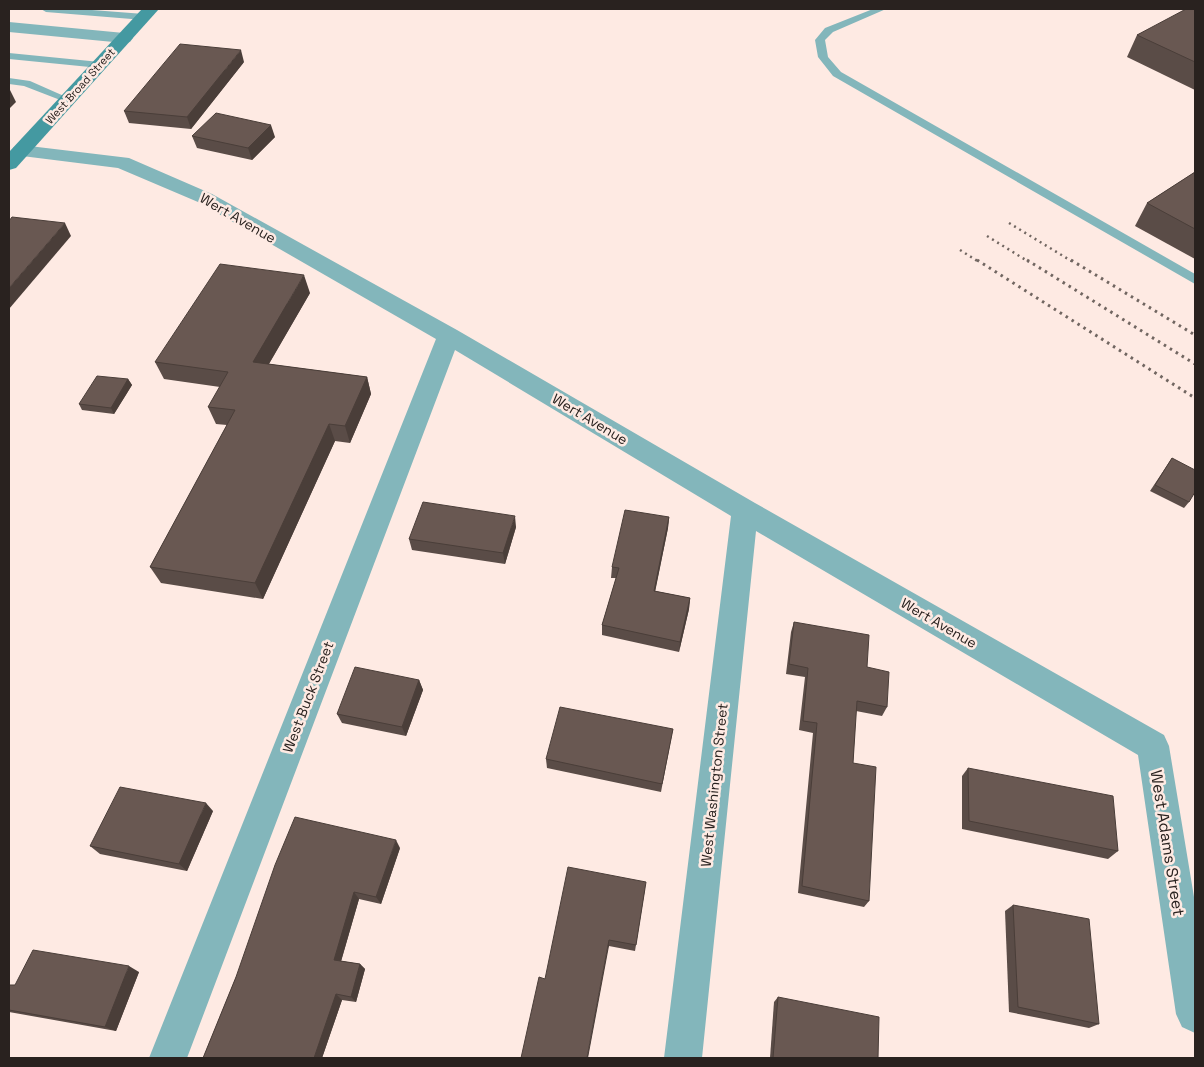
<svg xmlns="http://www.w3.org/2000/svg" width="1204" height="1067" font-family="'Space Grotesk',sans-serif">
<rect width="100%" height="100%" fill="#feeae3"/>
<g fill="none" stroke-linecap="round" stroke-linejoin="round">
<g fill="#83b6bb" fill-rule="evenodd">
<path d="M 41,9 L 79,9 L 144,14 L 149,17 L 144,20 L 46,12 Z"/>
<path d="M 873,9 L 886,9 L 833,32 L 825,40 L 828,57 L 841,72 L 1195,274 L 1195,284 L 833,76 L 818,57 L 815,40 L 825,28 Z"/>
<path d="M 9,53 L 100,62 L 105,65 L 100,68 L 9,59 Z"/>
<path d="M 9,78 L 30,81 L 73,100 L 68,103 L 24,86 L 9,84 Z"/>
</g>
<g fill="#83b6bb" fill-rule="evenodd">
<path d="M 9,22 L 124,33 L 130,34 L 133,38 L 130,42 L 124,43 L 9,32 Z"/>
<path d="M 21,145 L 129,158 L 212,194 L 457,330 L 755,503 L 1164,735 L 1169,746 L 1195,903 L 1195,1033 L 1182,1027 L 1176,1014 L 1138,755 L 756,531 L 702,1058 L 664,1058 L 731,516 L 455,350 L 187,1058 L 149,1058 L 436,339 L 198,202 L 118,168 L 14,155 L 11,151 L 14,147 Z"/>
</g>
<path fill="#4499a1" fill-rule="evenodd" d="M 142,9 L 159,9 L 16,168 L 9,170 L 9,152 Z"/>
<g stroke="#716661" stroke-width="2.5" stroke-dasharray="2 4" stroke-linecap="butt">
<path d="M 1009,223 L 1073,262"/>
<path d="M 987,236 L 1029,262"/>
<path d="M 960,250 L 979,262"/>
</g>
<g stroke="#716661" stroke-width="3" stroke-dasharray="2.5 4.5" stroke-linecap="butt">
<path d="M 977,260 L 1195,398"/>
<path d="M 1027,260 L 1195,364"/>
<path d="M 1071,260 L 1195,335"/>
</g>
</g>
<g fill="#5a4c47">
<path d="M 1195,9 L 1195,90 L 1127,57 L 1137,35 Z"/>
<path d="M 244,62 L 191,129 L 129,123 L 124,111 Z"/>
<path d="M 192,136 L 275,137 L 252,160 L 197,148 Z"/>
<path d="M 1195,172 L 1195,259 L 1135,226 L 1147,203 Z"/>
<path d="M 310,293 L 269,364 L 367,377 L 371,394 L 350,443 L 335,441 L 263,599 L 161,583 L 150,567 L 227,425 L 216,424 L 208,407 L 220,387 L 164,379 L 155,362 Z"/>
<path d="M 128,379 L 132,385 L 114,414 L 82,410 L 79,404 Z"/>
<path d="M 1172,458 L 1189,502 L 1184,508 L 1150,491 Z"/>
<path d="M 669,517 L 668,528 L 655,591 L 690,598 L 689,609 L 679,652 L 602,635 L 602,625 L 616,578 L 611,578 L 612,567 Z"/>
<path d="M 516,527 L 505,564 L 412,550 L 409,539 Z"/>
<path d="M 794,622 L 867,667 L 887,707 L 882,716 L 856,711 L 853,763 L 869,901 L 864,907 L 798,893 L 813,733 L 799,730 L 805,677 L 786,674 L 791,632 Z"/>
<path d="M 419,680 L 423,690 L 406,736 L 342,723 L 337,714 Z"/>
<path d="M 673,729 L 661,792 L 547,768 L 546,759 Z"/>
<path d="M 968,768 L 1118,851 L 1108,859 L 962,829 L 962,776 Z"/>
<path d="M 213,811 L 187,871 L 100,854 L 90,846 Z"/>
<path d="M 400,848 L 381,904 L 359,899 L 341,961 L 360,964 L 365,969 L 356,1002 L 342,1000 L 322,1058 L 203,1058 L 236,977 Z"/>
<path d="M 645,889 L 635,951 L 609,946 L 545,979 Z"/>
<path d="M 1013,905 L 1099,1024 L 1089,1028 L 1009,1012 L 1005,911 Z"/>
<path d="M 139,972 L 116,1031 L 9,1012 L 9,985 L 15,985 Z"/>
<path d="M 778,997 L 878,1058 L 770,1058 L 774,1002 Z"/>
</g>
<g fill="#4a3e39">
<path d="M 241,50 L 244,62 L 191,129 L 187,117 Z"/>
<path d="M 10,90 L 16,102 L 9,109 L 9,91 Z"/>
<path d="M 271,125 L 275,137 L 252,160 L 248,148 Z"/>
<path d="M 65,223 L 71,236 L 9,309 L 9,288 Z"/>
<path d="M 304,275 L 310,293 L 260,379 L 253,362 Z"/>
<path d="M 367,377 L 371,394 L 350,443 L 345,426 Z"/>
<path d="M 128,379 L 132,385 L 114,414 L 111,408 Z"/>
<path d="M 329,424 L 335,441 L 263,599 L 255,583 Z"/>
<path d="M 515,516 L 516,527 L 505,564 L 503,553 Z"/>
<path d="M 669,517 L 668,528 L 653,602 L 654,591 Z"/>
<path d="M 690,598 L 689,609 L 679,652 L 680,642 Z"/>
<path d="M 419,680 L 423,690 L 406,736 L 402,727 Z"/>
<path d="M 206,803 L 213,811 L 187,871 L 179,864 Z"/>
<path d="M 396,840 L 400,848 L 381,904 L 376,897 Z"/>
<path d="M 354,892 L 359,899 L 340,965 L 334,960 Z"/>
<path d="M 609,940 L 609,946 L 588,1058 L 587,1058 Z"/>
<path d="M 360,964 L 365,969 L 356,1002 L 351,997 Z"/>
<path d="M 129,966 L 139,972 L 116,1031 L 105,1027 Z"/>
<path d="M 336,994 L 342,1000 L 322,1058 L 314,1058 Z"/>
</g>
<g fill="#695852" stroke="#4a3e39">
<path d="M 1186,9 L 1195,9 L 1195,62 L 1137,35 Z"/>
<path d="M 180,44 L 241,50 L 187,117 L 124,111 Z"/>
<path d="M 216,113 L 271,125 L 248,148 L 192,136 Z"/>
<path d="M 1195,172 L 1195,229 L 1147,203 Z"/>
<path d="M 12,217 L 65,223 L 9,288 L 9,221 Z"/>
<path d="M 220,264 L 304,275 L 253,362 L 367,377 L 345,426 L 329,424 L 255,583 L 150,567 L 235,410 L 208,407 L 228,372 L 155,362 Z"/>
<path d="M 97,376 L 128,379 L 111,408 L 79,404 Z"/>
<path d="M 1172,458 L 1195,470 L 1195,492 L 1189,502 L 1155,485 Z"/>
<path d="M 423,502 L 515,516 L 503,553 L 409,539 Z"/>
<path d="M 625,510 L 669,517 L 654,591 L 690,598 L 680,642 L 602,625 L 619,568 L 612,567 Z"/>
<path d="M 794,622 L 869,635 L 867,667 L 889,672 L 887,707 L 857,701 L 853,763 L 876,767 L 869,901 L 802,886 L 817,723 L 803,721 L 808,668 L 789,664 Z"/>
<path d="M 355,667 L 419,680 L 402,727 L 337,714 Z"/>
<path d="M 560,707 L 673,729 L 662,784 L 546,759 Z"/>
<path d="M 968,768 L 1113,796 L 1118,851 L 969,821 Z"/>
<path d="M 120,787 L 206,803 L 179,864 L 90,846 Z"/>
<path d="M 295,817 L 396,840 L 376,897 L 354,892 L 334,960 L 360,964 L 351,997 L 336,994 L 314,1058 L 203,1058 L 236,977 L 275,865 Z"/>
<path d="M 568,867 L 646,882 L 636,945 L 609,940 L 587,1058 L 521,1058 L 539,977 L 545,979 Z"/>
<path d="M 1013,905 L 1089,919 L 1099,1024 L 1018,1007 Z"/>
<path d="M 33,950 L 129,966 L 105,1027 L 9,1010 L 9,985 L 15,985 Z"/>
<path d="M 778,997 L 879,1017 L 878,1058 L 773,1058 Z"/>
</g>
<g text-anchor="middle" stroke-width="5" stroke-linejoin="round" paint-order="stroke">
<g font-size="11" fill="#29221f" stroke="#feeae3">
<text transform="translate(80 86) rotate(-48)" y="4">West Broad Street</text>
</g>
<g font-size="14" fill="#29221f" stroke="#feeae3">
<text transform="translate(238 218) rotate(30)" y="5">Wert Avenue</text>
<text transform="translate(590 419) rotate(31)" y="5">Wert Avenue</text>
<text transform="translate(939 623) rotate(30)" y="5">Wert Avenue</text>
<text transform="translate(308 697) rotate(-69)" y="5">West Buck Street</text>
<text transform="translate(714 785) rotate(-84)" y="5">West Washington Street</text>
</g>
<g font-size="16" fill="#29221f" stroke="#feeae3">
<text transform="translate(1168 843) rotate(81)" y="6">West Adams Street</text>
</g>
</g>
<rect width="1204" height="1067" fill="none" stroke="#29221f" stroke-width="20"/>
</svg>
